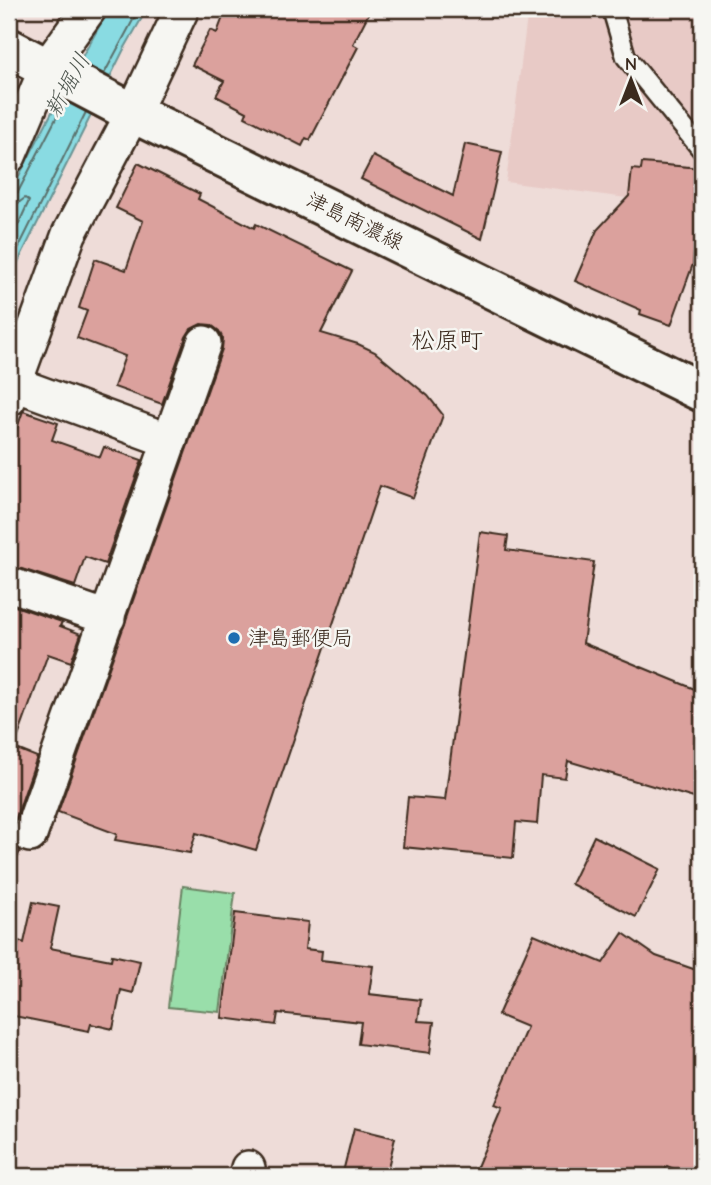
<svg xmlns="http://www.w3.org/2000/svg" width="711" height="1185" font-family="'Comic Neue','Klee One',sans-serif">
<rect width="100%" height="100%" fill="#eedcd8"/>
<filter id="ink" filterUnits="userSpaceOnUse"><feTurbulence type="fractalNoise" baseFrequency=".0143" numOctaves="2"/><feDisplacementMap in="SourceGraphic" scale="14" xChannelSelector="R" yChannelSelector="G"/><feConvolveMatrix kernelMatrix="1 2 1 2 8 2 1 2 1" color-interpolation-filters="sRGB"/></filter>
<g filter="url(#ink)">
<path fill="#e8cac6" d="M 528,9 L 702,9 L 702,208 L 506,182 Z"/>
<path fill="#99deaa" stroke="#6a8464" stroke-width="2" d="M 183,886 L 235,893 L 220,1012 L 168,1007 Z"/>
<path fill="#89dbe2" stroke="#6a9494" stroke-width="2" d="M 109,9 L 147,9 L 123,51 L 19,260 L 9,288 L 9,195 L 65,87 Z"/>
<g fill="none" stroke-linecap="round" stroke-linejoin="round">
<g stroke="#5a716c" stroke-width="2">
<path d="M 104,74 L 139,9"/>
<path d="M 9,196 L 18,192 L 65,101"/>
<path d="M 9,205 L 17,204 L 25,198 L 29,201 L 9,245"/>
<path d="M 9,267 L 86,112"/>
</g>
</g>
<g fill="#dba19d" stroke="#3b2a1e" stroke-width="2">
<path d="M 226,9 L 371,9 L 353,44 L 358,47 L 310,140 L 306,138 L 302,146 L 245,117 L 247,112 L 216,96 L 224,81 L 192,65 L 210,30 L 217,33 Z"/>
<path d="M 465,144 L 502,152 L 482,239 L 361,179 L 373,156 L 453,196 Z"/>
<path d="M 138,163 L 200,194 L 198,199 L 254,228 L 256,224 L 352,271 L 321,333 L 358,344 L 375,352 L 428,396 L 443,415 L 413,498 L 380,486 L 256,850 L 196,833 L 190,853 L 115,840 L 117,834 L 58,812 L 222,349 L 223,339 L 219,331 L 211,325 L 201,324 L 191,329 L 186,337 L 162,404 L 114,387 L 125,356 L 77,338 L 87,311 L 79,308 L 95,259 L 126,270 L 143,221 L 116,208 Z"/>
<path d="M 642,163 L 701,168 L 693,264 L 671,325 L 640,314 L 641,310 L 575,281 L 597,230 L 629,196 L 632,169 L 641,170 Z"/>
<path d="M 23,411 L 58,423 L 52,440 L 100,457 L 104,447 L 142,460 L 105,564 L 85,557 L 75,586 L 9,565 L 9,451 Z"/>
<path d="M 480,532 L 508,536 L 506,550 L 594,562 L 583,643 L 702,692 L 702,781 L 697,799 L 568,761 L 565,778 L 541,775 L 537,824 L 516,822 L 513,858 L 403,847 L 408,797 L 445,800 Z"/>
<path d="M 9,604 L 62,622 L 60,626 L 81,634 L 71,662 L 48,654 L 14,748 L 37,757 L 12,829 L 11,839 L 20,851 L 11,873 L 9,873 Z"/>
<path d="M 594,836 L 660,869 L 636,917 L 571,884 Z"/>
<path d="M 33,902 L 59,907 L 50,948 L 111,960 L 112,955 L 140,961 L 133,993 L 121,990 L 113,1029 L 91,1024 L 89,1031 L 9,1015 L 9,989 L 19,941 L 24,943 Z"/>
<path d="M 235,913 L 308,922 L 305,949 L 322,951 L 321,960 L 373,966 L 369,994 L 421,1000 L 418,1021 L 434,1022 L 430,1053 L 358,1044 L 361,1022 L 278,1013 L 276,1025 L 222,1018 Z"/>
<path d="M 623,933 L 656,956 L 702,972 L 702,1150 L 691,1176 L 667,1166 L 662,1176 L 473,1176 L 502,1108 L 494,1105 L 527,1027 L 498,1015 L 534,934 L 603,963 Z"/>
<path d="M 354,1128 L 395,1138 L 386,1176 L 342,1176 Z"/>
</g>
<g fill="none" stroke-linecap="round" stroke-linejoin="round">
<g stroke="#3b2a1e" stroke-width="23">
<path id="lane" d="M 612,9 L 626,57 L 702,150"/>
</g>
<g stroke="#3b2a1e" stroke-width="38">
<g id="street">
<path d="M 9,156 L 47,67 L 89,9"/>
<path d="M 15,384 L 170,441"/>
<path d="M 9,399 L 69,234 L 133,113 L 182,9"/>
<path d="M 9,584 L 108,618"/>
<path d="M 30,835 L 204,343"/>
<path d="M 246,1176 L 248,1168"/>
</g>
</g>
<g stroke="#3b2a1e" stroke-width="44">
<path id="primary" d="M 9,48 L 133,113 L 702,392"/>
</g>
<use href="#lane" stroke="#f6f6f2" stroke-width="18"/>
<use href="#street" stroke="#f6f6f2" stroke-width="33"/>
<use href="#primary" stroke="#f6f6f2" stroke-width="38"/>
</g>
</g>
<circle fill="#1f6fb2" stroke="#f6f6f2" stroke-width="2.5" cx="234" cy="638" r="7"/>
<g text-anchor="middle" stroke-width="5" stroke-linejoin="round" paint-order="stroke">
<g font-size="21" fill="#3b2a1e" stroke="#f6f6f2">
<text transform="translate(355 221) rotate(26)" y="7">津島南濃線</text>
</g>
<g font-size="21" fill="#3b2a1e" stroke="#f6f6f2" text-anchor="start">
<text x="248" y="645">津島郵便局</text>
</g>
<g font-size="23" font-style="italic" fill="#4e564f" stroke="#f6f6f2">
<text transform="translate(67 85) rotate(-61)" y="8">新堀川</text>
</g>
<g font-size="24" fill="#3b2a1e" stroke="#f6f6f2">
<text x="447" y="348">松原町</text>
</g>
</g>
<rect width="711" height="1185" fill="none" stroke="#f6f6f2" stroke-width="35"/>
<rect x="18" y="18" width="676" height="1150" fill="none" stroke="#3b2a1e" stroke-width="2.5" filter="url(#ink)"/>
<g transform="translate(631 80)" stroke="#f6f6f2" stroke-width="5" paint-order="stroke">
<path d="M0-5L12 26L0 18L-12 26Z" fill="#3b2a1e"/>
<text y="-10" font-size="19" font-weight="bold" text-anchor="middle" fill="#3b2a1e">N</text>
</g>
</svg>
